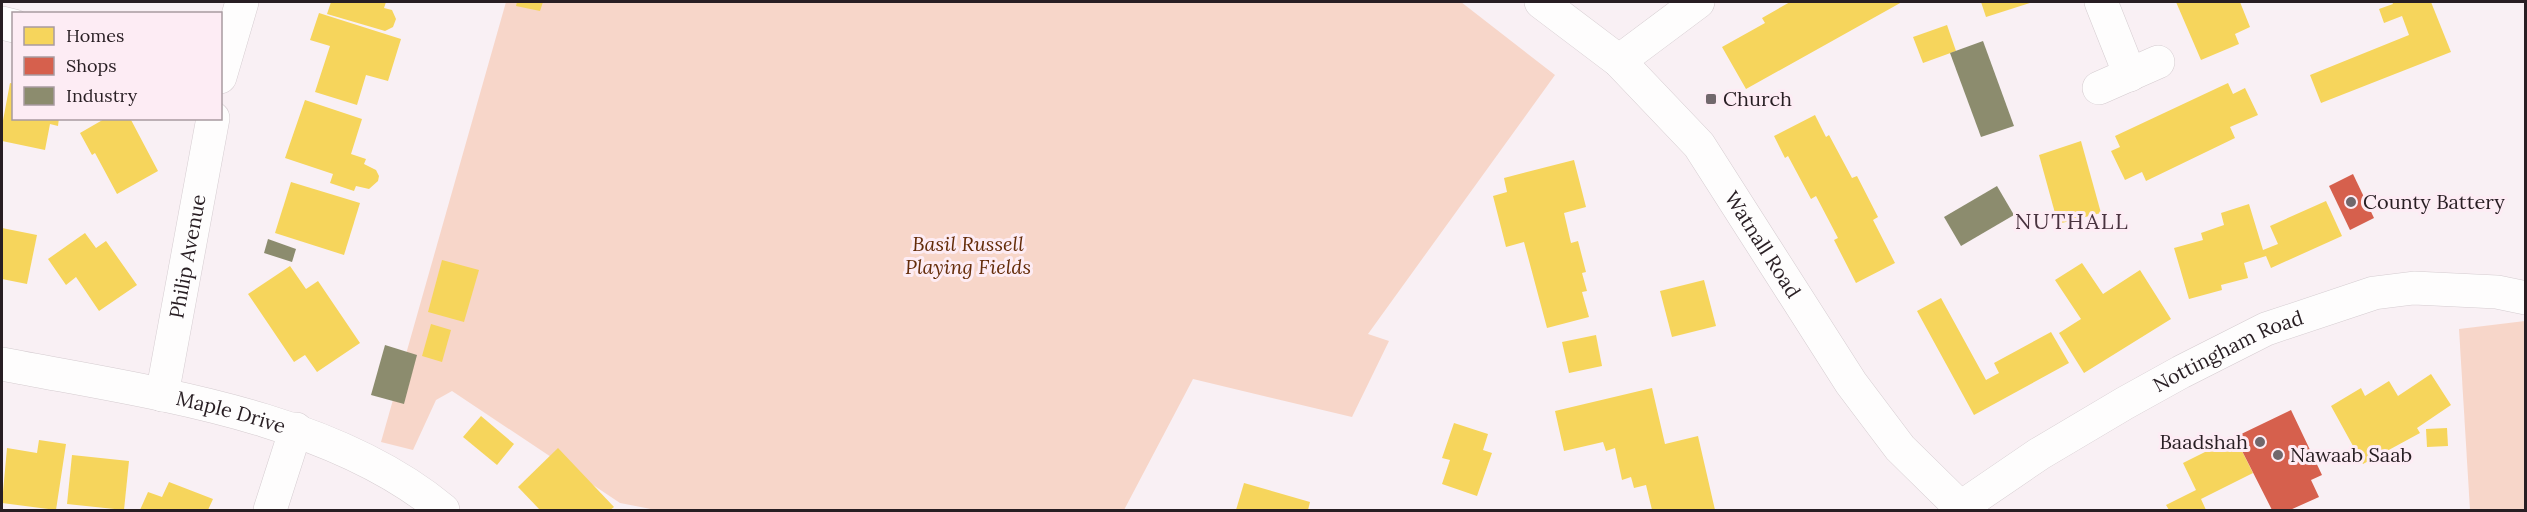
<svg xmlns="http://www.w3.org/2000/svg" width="2527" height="512" font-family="Lora,serif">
<rect width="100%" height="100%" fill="#f9f0f4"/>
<g fill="#f7d6c9">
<path d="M 506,2 L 1461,2 L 1555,75 L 1368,334 L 1389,341 L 1352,417 L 1193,379 L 1124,510 L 656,510 L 620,503 L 452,391 L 436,400 L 413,450 L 381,442 Z"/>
<path d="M 2525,321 L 2525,510 L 2470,510 L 2459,329 Z"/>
</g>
<g fill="#f6d55c">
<path d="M 331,2 L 386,2 L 384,8 L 392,10 L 396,19 L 393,27 L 385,31 L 327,14 Z"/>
<path d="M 517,2 L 543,2 L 540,11 L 516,6 Z"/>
<path d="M 1790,2 L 1902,2 L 1746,89 L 1722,47 L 1765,23 L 1762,18 Z"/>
<path d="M 1981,2 L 2033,2 L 1986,17 Z"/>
<path d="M 2176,2 L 2240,2 L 2250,27 L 2235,34 L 2239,44 L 2201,60 Z"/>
<path d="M 2392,2 L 2431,2 L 2451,52 L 2321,103 L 2310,75 L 2409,35 L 2402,16 L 2384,23 L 2379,9 L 2393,4 Z"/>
<path d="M 319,13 L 401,39 L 388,81 L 366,75 L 357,105 L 315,92 L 330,46 L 310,40 Z"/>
<path d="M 1947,25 L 1956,51 L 1923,63 L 1913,37 Z"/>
<path d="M 10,83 L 14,84 L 14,118 L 59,118 L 58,126 L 50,124 L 45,150 L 2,141 L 2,126 Z"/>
<path d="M 2228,83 L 2233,94 L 2245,88 L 2258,115 L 2230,127 L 2235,138 L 2146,181 L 2142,172 L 2125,180 L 2111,151 L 2120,147 L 2115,136 Z"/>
<path d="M 305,100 L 362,119 L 351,154 L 366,159 L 364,164 L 376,170 L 379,176 L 378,181 L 369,189 L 356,186 L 354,191 L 330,183 L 333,174 L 285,158 Z"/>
<path d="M 1815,115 L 1826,137 L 1829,135 L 1852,178 L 1857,176 L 1878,217 L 1873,220 L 1895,263 L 1856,283 L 1834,240 L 1838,238 L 1816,196 L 1811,199 L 1788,156 L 1785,158 L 1774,136 Z"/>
<path d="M 106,118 L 130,118 L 158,171 L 117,194 L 95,153 L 92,155 L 80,133 Z"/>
<path d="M 2081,141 L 2101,213 L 2058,224 L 2039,155 Z"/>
<path d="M 1574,160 L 1586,207 L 1564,213 L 1571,243 L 1578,241 L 1586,272 L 1582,273 L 1587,291 L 1582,292 L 1589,317 L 1547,328 L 1524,242 L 1506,247 L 1493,196 L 1507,192 L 1504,178 Z"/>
<path d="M 291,182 L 360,203 L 344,255 L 275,233 Z"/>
<path d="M 2326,201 L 2342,236 L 2271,268 L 2266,256 L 2244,263 L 2248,278 L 2221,285 L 2222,290 L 2189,299 L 2174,248 L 2203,240 L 2201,233 L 2224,225 L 2221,213 L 2249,204 L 2263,250 L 2278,244 L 2270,226 Z"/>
<path d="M 2,228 L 37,235 L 27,284 L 2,279 Z"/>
<path d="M 85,233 L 96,248 L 106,241 L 137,285 L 99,311 L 76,277 L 66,285 L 48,259 Z"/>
<path d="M 442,260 L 479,270 L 464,322 L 428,312 Z"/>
<path d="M 2082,263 L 2103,294 L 2140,270 L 2171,319 L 2084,373 L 2059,333 L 2081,319 L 2055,280 Z"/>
<path d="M 290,266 L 306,289 L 318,281 L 360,343 L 317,372 L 305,355 L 294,362 L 248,294 Z"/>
<path d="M 1704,280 L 1716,326 L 1672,337 L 1660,291 Z"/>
<path d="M 1941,298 L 1986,380 L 1999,373 L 1994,363 L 2051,332 L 2069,363 L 1974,415 L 1917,311 Z"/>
<path d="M 431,324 L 451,330 L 442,362 L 422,356 Z"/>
<path d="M 1596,335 L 1602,366 L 1569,373 L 1562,342 Z"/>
<path d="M 2431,374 L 2451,405 L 2417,428 L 2420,433 L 2363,464 L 2331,406 L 2361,388 L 2365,396 L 2389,381 L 2398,396 Z"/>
<path d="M 1652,388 L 1665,444 L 1698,436 L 1715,510 L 1652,510 L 1646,485 L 1634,488 L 1631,477 L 1622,480 L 1615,448 L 1606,451 L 1603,442 L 1564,451 L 1555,411 Z"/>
<path d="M 481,416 L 514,444 L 497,465 L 463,437 Z"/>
<path d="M 1454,423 L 1488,434 L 1483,450 L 1492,453 L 1477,496 L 1442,484 L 1450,460 L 1442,458 Z"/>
<path d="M 2447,428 L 2448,446 L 2427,447 L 2426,429 Z"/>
<path d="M 2235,437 L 2253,473 L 2201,499 L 2206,510 L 2169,510 L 2166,505 L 2196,490 L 2183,463 Z"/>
<path d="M 39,440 L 66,444 L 56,510 L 2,503 L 7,448 L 37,453 Z"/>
<path d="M 558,448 L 614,507 L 610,510 L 540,510 L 518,487 Z"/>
<path d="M 72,455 L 129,461 L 124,510 L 67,504 Z"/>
<path d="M 169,482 L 213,499 L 208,510 L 140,510 L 148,492 L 162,497 Z"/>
<path d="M 1244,483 L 1310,502 L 1308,510 L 1236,510 Z"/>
</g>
<g fill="#d6604d">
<path d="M 2353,174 L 2374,218 L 2350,230 L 2329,186 Z"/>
<path d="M 2291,410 L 2322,475 L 2311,480 L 2319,497 L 2290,510 L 2272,510 L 2235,437 Z"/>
</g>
<g fill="#8c8c6e">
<path d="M 1983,41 L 2014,126 L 1981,137 L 1950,53 Z"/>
<path d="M 1997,186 L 2014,215 L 1961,246 L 1944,217 Z"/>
<path d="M 268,239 L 296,249 L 292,262 L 264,253 Z"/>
<path d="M 385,345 L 417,355 L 404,404 L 371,395 Z"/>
</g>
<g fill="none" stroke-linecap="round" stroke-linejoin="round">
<g stroke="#d5ccd0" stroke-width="34">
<g id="street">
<path d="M 2101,2 L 2130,75"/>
<path d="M 2,23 L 14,26"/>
<path d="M 1619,61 L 1698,2"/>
<path d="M 220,77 L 242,2"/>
<path d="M 2099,88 L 2158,62"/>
<path id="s1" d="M 2,364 C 145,392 328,414 443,510"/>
<path id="s2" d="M 162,395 L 213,118"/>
<path d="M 270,510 L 296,429"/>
</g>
</g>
<g stroke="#d5ccd0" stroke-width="34">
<g id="secondary">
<path id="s3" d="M 1541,2 L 1619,61 L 1699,145 L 1851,383 L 1900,448 L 1960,507"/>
<path id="s4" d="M 1957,510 L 2039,454 L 2125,403 L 2181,372 L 2266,329 L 2374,293 L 2414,288 L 2497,292 L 2526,298"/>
</g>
</g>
<use href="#street" stroke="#fefdfd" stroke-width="33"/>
<use href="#secondary" stroke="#fefdfd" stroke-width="33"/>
</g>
<g fill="#71686c" stroke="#fdecf4" stroke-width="2">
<rect x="1705" y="93" width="12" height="12" rx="3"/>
<circle cx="2351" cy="202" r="6"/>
<circle cx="2260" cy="442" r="6"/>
<circle cx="2278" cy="455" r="6"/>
</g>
<g text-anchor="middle" stroke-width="6" stroke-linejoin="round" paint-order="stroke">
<g font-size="20" fill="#281e23" stroke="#fdecf4" text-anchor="start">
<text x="1723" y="106">Church</text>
<text x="2363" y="209">County Battery</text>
<text x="2248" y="449" text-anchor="end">Baadshah</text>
<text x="2290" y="462">Nawaab Saab</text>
</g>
<g font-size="20" fill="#281e23" stroke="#fdecf4">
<text dy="7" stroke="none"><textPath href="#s3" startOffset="332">Watnall Road</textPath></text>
<text dy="7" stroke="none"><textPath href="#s2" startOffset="141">Philip Avenue</textPath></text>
<text dy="7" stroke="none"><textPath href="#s4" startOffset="315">Nottingham Road</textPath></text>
<text dy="7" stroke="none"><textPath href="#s1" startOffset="234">Maple Drive</textPath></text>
</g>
<g font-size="20" font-style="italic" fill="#642c09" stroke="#fdecf4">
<text x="968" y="251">Basil Russell<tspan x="968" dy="23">Playing Fields</tspan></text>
</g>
<g font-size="22" letter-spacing="1.5" fill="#49333f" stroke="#fdecf4">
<text x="2072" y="229">NUTHALL</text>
</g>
</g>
<rect width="2527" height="512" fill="none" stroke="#281e23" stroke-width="6"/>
<rect x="12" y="12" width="210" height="108" fill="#fdecf4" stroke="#a89aa0" stroke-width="1.5"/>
<rect x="24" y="27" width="30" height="18" fill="#f6d55c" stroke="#a89aa0" stroke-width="1.5"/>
<text x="66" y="42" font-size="18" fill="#281e23">Homes</text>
<rect x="24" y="57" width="30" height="18" fill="#d6604d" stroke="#a89aa0" stroke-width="1.5"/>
<text x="66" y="72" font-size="18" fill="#281e23">Shops</text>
<rect x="24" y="87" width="30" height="18" fill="#8c8c6e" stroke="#a89aa0" stroke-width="1.5"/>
<text x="66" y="102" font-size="18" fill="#281e23">Industry</text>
</svg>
